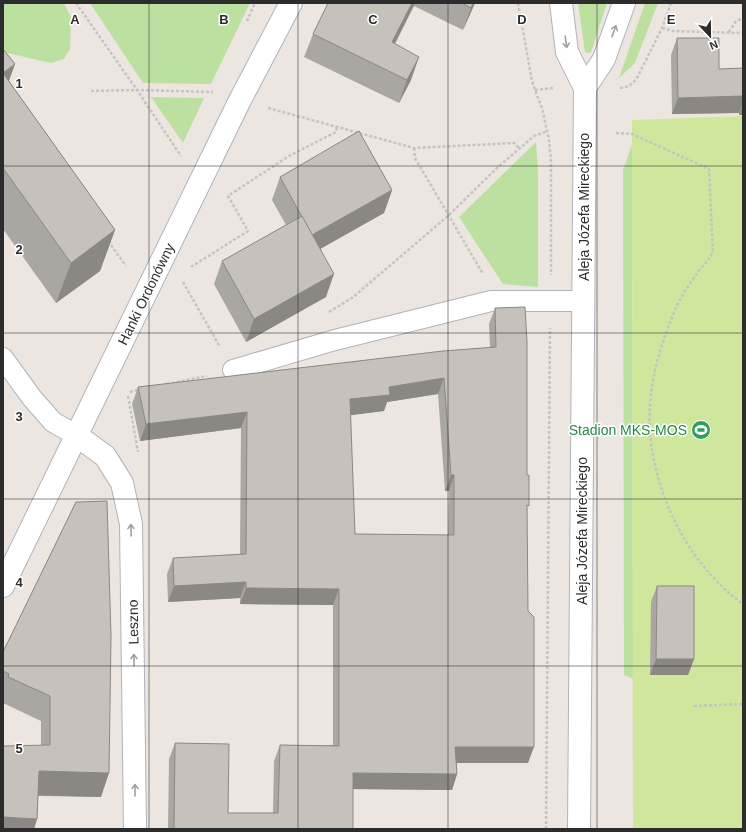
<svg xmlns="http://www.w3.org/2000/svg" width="746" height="832" font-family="Helvetica,sans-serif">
<rect width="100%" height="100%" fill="#ede6e0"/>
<g fill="#bce09f">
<path d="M 3,3 L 64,3 L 71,17 L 70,49 L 64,59 L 51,63 L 3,52 Z"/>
<path d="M 90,3 L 250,3 L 211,84 L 143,83 Z"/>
<path d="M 578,3 L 607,3 L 591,52 L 588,53 L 585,52 Z"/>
<path d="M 645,3 L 658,3 L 635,63 L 619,78 Z"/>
<path d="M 151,97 L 204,98 L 183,143 Z"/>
<path d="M 536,142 L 538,173 L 538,287 L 503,284 L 459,217 Z"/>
<path d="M 632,145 L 633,679 L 624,675 L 623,170 Z"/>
</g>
<path fill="#cee79c" d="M 743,116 L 743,829 L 633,829 L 632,120 Z"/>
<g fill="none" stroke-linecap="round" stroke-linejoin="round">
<g stroke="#b0b3bc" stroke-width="22">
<g id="service">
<path d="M 3,358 L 32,398 L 53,422 L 76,435"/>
<path d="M 233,370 L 335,340 L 491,301 L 583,301"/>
</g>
</g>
<g stroke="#b0b3bc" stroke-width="24">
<g id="minor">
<path d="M 76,435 L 105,456 L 122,483 L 131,524 L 135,829"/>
<path d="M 3,586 L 240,100 L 291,3"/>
</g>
</g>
<g stroke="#b0b3bc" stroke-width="24">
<g id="tertiary">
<path d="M 561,3 L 567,52 L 585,88 L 579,829"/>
<path d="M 585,88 L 604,59 L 624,3"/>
</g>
</g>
<g stroke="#c4c4c4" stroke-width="2.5" stroke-dasharray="3 2" stroke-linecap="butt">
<path d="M 76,3 L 137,90 L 181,156"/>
<path d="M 518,3 L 532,81 L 535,90 L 542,108 L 549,140 L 551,161 L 551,275"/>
<path d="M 247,21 L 255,3"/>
<path d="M 662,28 L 673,31 L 743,33"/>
<path d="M 729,32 L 736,21 L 743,18"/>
<path d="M 620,88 C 629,87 633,84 638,76 L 662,28 L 671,3"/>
<path d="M 535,90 L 553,88"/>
<path d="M 91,91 L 137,90 L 213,92"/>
<path d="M 268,108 L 414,148 L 514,143 L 519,148"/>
<path d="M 616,133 L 632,134 L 709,169 C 710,191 711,213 712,235 C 712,240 714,249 712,253 C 709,261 700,268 696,275 C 687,287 678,302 672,317 C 661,345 652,374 650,404 C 645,478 683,561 743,604"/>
<path d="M 414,148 L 415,158 L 483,274"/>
<path d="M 108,241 L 126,266"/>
<path d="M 191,267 L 248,231 L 228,196 L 289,156 L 336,132 L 337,127"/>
<path d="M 183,282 L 220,347"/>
<path d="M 329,312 L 352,298 L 448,216 L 498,167 L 534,136 L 548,131"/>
<path d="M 167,384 L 207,376"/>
<path d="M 130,392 L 141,389"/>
<path d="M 128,396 L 138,452"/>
<path d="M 694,706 L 743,704"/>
<path d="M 546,829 L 550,328"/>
</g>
<use href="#service" stroke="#fff" stroke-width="20"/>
<use href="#minor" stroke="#fff" stroke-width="22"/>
<use href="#tertiary" stroke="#fff" stroke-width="22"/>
</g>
<g fill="#aaa6a1" fill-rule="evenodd">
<path d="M 328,3 L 475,3 L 463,30 L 414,6 L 395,44 L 411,80 L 399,103 L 304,57 L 313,34 Z"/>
<path d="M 677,38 L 719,69 L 743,68 L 743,115 L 739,115 L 739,113 L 672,114 L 671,55 Z"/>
<path d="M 3,49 L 15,64 L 9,81 L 115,230 L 100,271 L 56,303 L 3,229 Z"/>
<path d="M 280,177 L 392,190 L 384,213 L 320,249 L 326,297 L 246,342 L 214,284 L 222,261 L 286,225 L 272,200 Z"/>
<path d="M 495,308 L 527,509 L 528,763 L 457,763 L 457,774 L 452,790 L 353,789 L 353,829 L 168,829 L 169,759 L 175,743 L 228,813 L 273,813 L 274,761 L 280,745 L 333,745 L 333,605 L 240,604 L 240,598 L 168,602 L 167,574 L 173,558 L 240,554 L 241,428 L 140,441 L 132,404 L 138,387 L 490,347 L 489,324 ZM 438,394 L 445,491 L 449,491 L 448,535 L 355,534 L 350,415 L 384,411 L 387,402 Z"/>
<path d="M 76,502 L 101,797 L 38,796 L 37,819 L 34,829 L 3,829 L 41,745 L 41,721 L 3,703 L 3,652 Z"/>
<path d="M 657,586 L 694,659 L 688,675 L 650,675 L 651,602 Z"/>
</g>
<g fill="#8b8783">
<path d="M 412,3 L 415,3 L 384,65 L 392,42 Z"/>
<path d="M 473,3 L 475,3 L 463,30 L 471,8 Z"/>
<path d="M 419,57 L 411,80 L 399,103 L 407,80 Z"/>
<path d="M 15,64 L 3,96 L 3,73 Z"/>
<path d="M 743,96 L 743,102 L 739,113 L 672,114 L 678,98 Z"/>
<path d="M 743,104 L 743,115 L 739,115 Z"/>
<path d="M 392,190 L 384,213 L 304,258 L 312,235 Z"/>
<path d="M 115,230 L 100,271 L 56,303 L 71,263 Z"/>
<path d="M 334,274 L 326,297 L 246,342 L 254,319 Z"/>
<path d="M 444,378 L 438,394 L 387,402 L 384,411 L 344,416 L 350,399 L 389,387 Z"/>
<path d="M 247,412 L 241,428 L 140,441 L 146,424 Z"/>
<path d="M 451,475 L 454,475 L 449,491 L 445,491 Z"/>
<path d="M 246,582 L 240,598 L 168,602 L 174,586 Z"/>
<path d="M 246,588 L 339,589 L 333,605 L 240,604 Z"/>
<path d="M 656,659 L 694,659 L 688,675 L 650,675 Z"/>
<path d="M 455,747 L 534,747 L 528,763 L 449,763 Z"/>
<path d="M 39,771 L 109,773 L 101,797 L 30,795 Z"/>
<path d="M 353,773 L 457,774 L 452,790 L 348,789 Z"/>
<path d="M 3,817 L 37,819 L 34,829 L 3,829 Z"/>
</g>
<g fill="#c6c1bb" stroke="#8b8783" fill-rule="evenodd">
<path d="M 328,3 L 412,3 L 392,42 L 419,57 L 407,80 L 313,34 Z"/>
<path d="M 462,3 L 473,3 L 471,8 Z"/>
<path d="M 677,38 L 719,38 L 719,69 L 743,68 L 743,96 L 678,98 Z"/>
<path d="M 3,49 L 15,64 L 3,73 Z"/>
<path d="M 3,73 L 115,230 L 71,263 L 3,168 Z"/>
<path d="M 359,131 L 392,190 L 312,235 L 280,177 Z"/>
<path d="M 302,216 L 334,274 L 254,319 L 222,261 Z"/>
<path d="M 525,307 L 527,342 L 527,475 L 529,475 L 529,506 L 527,505 L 528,611 L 534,617 L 534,747 L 455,747 L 457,774 L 353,773 L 353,829 L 174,829 L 175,743 L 229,744 L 228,813 L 278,813 L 280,745 L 339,746 L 339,589 L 246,588 L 246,582 L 174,586 L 173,558 L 246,554 L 247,412 L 146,424 L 138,387 L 443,351 L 496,347 L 495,308 ZM 444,378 L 451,475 L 454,475 L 454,535 L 355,534 L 350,399 L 390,395 L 389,387 Z"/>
<path d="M 107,501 L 111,636 L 109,773 L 39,771 L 37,819 L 3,817 L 3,746 L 50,745 L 50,696 L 8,677 L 9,674 L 3,671 L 3,669 L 4,665 L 3,665 L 3,652 L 76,502 Z"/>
<path d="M 657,586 L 694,586 L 694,659 L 656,659 Z"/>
</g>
<defs><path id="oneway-shaft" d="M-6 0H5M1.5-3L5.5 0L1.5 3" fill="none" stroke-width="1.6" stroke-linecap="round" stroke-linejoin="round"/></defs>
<g stroke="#a0a0a0">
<use href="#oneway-shaft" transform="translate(614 31) rotate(-70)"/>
<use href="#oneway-shaft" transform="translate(566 42) rotate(82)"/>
<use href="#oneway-shaft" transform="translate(131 530) rotate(-92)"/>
<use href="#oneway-shaft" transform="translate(134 660) rotate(-91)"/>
<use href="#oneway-shaft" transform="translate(135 790) rotate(-90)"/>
</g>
<path fill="none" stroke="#2c2c2c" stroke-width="1" stroke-opacity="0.55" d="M 149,3 L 149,829M 298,3 L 298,829M 448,3 L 448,829M 597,3 L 597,829M 3,166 L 743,166M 3,333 L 743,333M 3,499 L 743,499M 3,666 L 743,666"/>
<defs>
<g id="stadium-disc" transform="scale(1)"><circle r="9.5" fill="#2e9e5b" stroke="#fff"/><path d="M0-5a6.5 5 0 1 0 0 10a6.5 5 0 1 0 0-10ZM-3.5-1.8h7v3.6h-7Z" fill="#fff"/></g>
</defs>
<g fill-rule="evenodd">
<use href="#stadium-disc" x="701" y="430"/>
</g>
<g text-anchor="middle" stroke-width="3" stroke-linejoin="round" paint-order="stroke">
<g font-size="14" fill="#2c2c2c" stroke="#fff">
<text transform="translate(584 207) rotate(-90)" y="5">Aleja Józefa Mireckiego</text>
<text transform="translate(146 294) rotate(-64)" y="5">Hanki Ordonówny</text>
<text transform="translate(582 531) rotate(-90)" y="5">Aleja Józefa Mireckiego</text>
<text transform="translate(133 622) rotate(-91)" y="5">Leszno</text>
</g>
<g font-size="14" fill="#27864d" stroke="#fff" text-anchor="end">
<text x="687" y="435">Stadion MKS-MOS</text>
</g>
</g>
<g font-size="13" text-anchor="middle" font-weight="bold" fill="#2c2c2c" stroke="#fff" stroke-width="3" stroke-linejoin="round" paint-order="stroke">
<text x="75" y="24">A</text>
<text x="224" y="24">B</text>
<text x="373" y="24">C</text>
<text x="522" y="24">D</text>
<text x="671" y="24">E</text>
<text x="19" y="88">1</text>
<text x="19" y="254">2</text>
<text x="19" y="421">3</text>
<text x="19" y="587">4</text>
<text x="19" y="753">5</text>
</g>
<rect width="746" height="832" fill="none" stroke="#2c2c2c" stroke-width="8"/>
<g transform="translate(710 36) rotate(158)" stroke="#ffffff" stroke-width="3" paint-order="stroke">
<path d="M0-3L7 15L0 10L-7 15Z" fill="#2c2c2c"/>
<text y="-6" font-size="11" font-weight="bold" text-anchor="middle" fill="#2c2c2c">N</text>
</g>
</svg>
